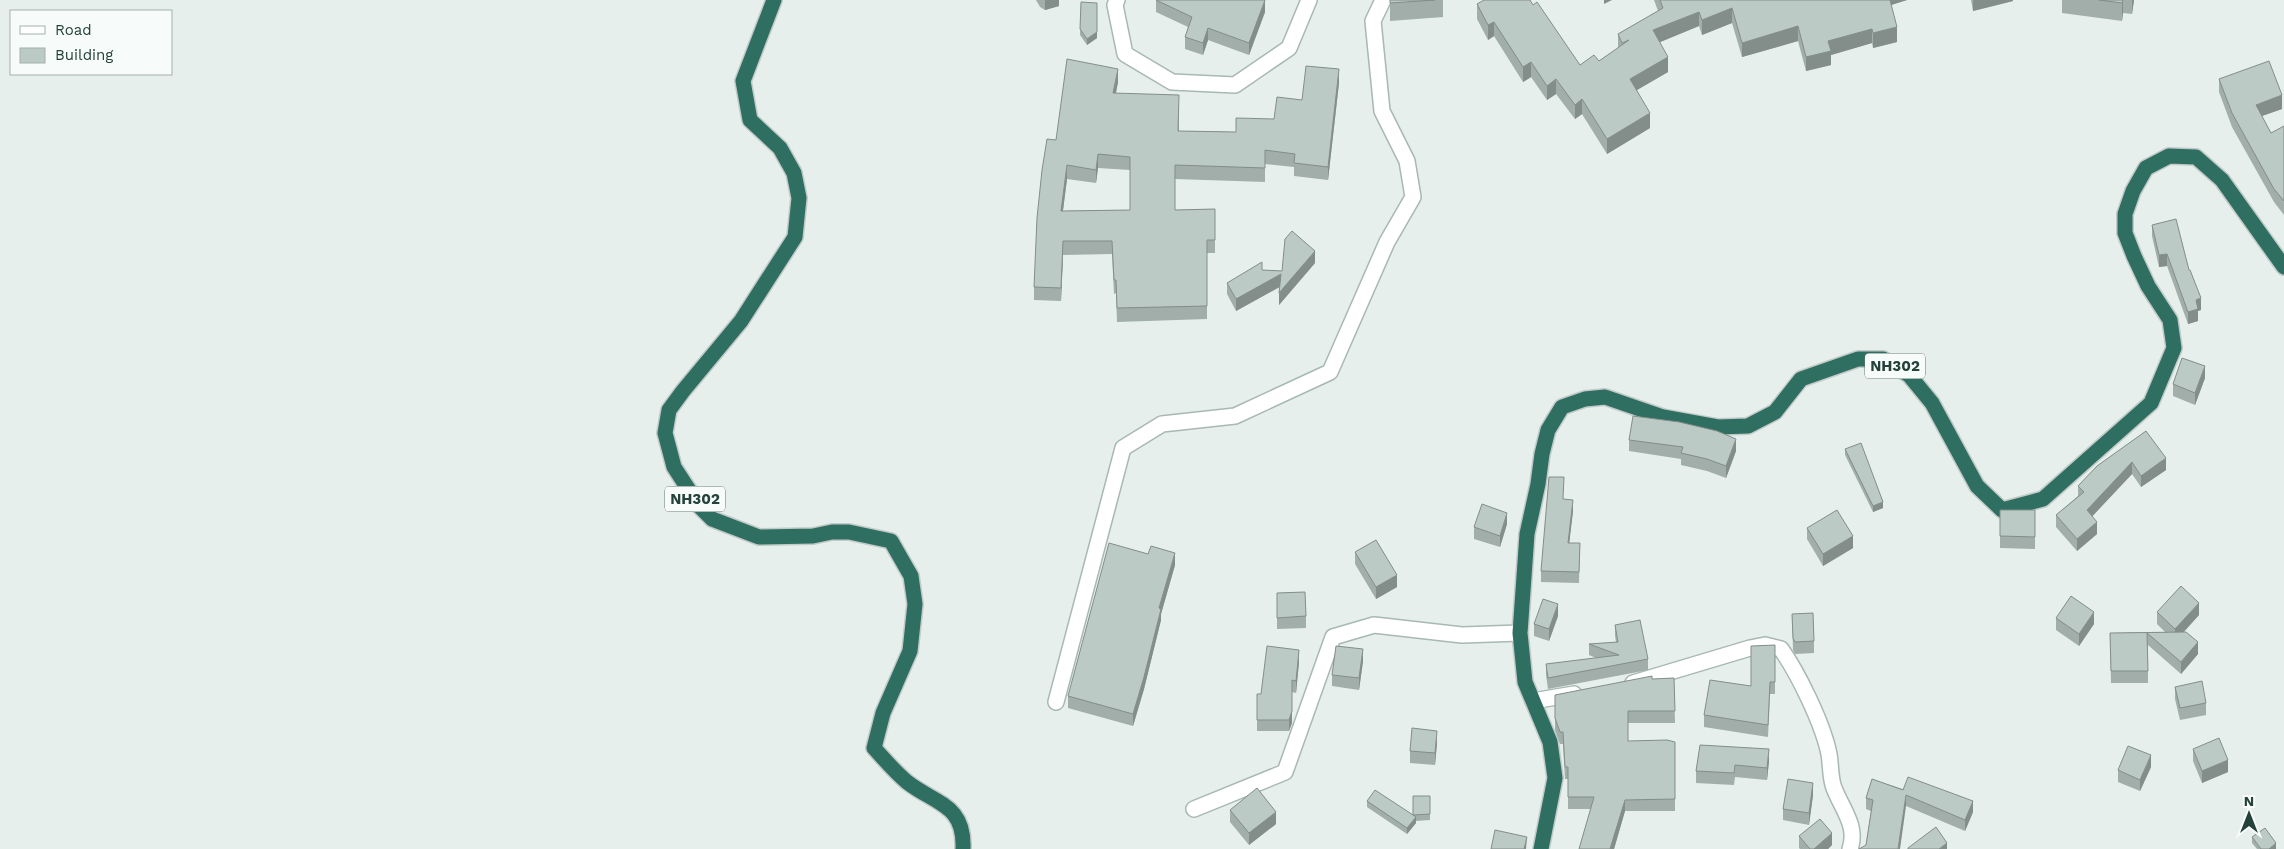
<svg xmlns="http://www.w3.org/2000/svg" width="2284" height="849" font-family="'Work Sans',sans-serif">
<rect width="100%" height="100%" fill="#e6efeb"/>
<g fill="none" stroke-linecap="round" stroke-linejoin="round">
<g stroke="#a8b8b2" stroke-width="18">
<g id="minor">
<path d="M 1117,0 L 1115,5 L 1125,54 L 1172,82 L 1235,85 L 1289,48 L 1309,0"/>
<path d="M 1633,683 L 1750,648 L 1765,645 L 1781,649 C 1798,673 1823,724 1829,754 C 1831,765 1830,778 1834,788 C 1842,809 1858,826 1850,849"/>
<path d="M 1533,701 L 1574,694"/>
<path d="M 1056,702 L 1123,448 L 1162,424 L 1235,416 L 1330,372 L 1387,242 L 1413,197 L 1407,161 L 1382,111 L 1373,21 L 1383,0"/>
<path d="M 1194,809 L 1285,772 L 1333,637 L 1374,625 L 1462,635 L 1520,633"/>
</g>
</g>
<g stroke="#c2cac8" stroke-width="18">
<g id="highway">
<path d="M 774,0 L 743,81 L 750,120 L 780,148 L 794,173 L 799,198 L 795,237 L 741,321 L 683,391 L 669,410 L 665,433 L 674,467 L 700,507 L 712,519 L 759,537 L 813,536 L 832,532 L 849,532 L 891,541 L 911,576 L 915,604 L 910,651 L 883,713 L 874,748 C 885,760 895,772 907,782 C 935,804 965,804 963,849"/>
<path d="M 1541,849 L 1555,778 L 1550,742 L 1525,682 L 1520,633 L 1527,534 L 1538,484 L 1542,454 L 1548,430 L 1562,407 L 1585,399 L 1605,397 L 1663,417 L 1718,427 L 1748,426 L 1775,412 L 1801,379 L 1858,359 L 1883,359 L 1909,375 L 1932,403 L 1977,486 L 2002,510 L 2043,499 L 2151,403 L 2174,348 L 2170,320 L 2148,286 L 2134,256 L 2125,233 L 2125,214 L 2133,191 L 2146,168 L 2169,156 L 2196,157 L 2222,180 L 2284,267"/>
</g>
</g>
<use href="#minor" stroke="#fff" stroke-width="15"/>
<use href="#highway" stroke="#2f6f62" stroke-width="15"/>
</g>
<g fill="#a1aea9" fill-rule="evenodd">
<path d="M 1036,0 L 1059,0 L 1059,6 L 1045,10 L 1040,7 Z"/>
<path d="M 1156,0 L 1265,12 L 1249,55 L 1208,40 L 1203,55 L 1185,49 L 1185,37 L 1188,27 L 1156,12 Z"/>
<path d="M 1390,0 L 1443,0 L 1443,17 L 1390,21 Z"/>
<path d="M 1654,0 L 1907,0 L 1891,5 L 1897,42 L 1873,48 L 1872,43 L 1831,55 L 1831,65 L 1806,71 L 1798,41 L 1742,57 L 1732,23 L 1702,35 L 1699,26 L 1660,42 L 1668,72 L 1637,90 L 1650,128 L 1607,154 L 1582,114 L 1575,119 L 1556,94 L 1547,100 L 1531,77 L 1523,82 L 1494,36 L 1488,40 L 1477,19 L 1477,4 L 1533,5 L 1580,65 L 1599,61 L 1618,48 L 1618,34 L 1658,11 Z"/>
<path d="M 1971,0 L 2013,0 L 2013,1 L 1973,11 Z"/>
<path d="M 2062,0 L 2134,0 L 2132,14 L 2123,13 L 2122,21 L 2062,13 Z"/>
<path d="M 1081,2 L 1097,38 L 1087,45 L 1080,35 Z"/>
<path d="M 2219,79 L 2282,109 L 2262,116 L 2271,133 L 2284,126 L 2284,215 L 2274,202 L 2232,127 L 2219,92 Z"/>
<path d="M 1118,82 L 1116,93 L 1179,109 L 1179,131 L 1236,132 L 1274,119 L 1302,100 L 1339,83 L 1328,180 L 1294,176 L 1294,167 L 1265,164 L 1265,182 L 1175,179 L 1175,210 L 1215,209 L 1215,253 L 1207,253 L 1207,319 L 1117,322 L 1116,293 L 1114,294 L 1112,254 L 1063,255 L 1061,301 L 1034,300 L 1034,287 L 1056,140 ZM 1098,168 L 1130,170 L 1130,210 L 1063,211 L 1067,179 L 1096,183 Z"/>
<path d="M 2152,225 L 2189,270 L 2201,310 L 2198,311 L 2198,321 L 2188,324 L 2167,266 L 2159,267 L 2152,236 Z"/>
<path d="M 1315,263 L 1279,305 L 1280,287 L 1236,311 L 1227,294 L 1227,283 L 1262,270 L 1282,271 Z"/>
<path d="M 2205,378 L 2195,405 L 2173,396 L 2173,384 Z"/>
<path d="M 2146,431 L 2166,470 L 2141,487 L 2132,474 L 2092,516 L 2097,534 L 2077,551 L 2056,527 L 2056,515 L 2078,496 L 2078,486 Z"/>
<path d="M 1629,440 L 1736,451 L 1726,478 L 1707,471 L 1681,465 L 1681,459 L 1629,451 Z"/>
<path d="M 1845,449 L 1883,508 L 1873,512 L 1845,455 Z"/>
<path d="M 2000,510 L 2035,510 L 2035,549 L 2000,548 Z"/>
<path d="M 1573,511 L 1569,543 L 1580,543 L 1579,583 L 1541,582 L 1541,571 Z"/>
<path d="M 1507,524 L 1500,547 L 1474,539 L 1474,527 Z"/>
<path d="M 1807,528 L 1853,548 L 1823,566 L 1807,539 Z"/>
<path d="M 1355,552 L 1397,587 L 1376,599 L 1355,564 Z"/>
<path d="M 1175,565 L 1161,614 L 1161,620 L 1144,689 L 1133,726 L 1068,708 L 1068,696 Z"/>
<path d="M 1277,593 L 1306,616 L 1306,628 L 1277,629 Z"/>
<path d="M 2157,612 L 2199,615 L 2184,632 L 2198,654 L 2181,674 L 2148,645 L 2148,683 L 2111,683 L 2110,633 L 2165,632 L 2157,624 Z"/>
<path d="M 1792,614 L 1814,641 L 1814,653 L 1795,654 L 1793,650 Z"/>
<path d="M 1558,616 L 1549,641 L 1534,636 L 1534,624 Z"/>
<path d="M 2056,618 L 2094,624 L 2079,646 L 2056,630 Z"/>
<path d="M 1615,625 L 1648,659 L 1648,670 L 1548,689 L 1546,675 L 1546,664 L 1596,658 L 1589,655 L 1589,644 L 1616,642 L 1615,636 Z"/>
<path d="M 1775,645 L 1775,694 L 1770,694 L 1768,737 L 1704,727 L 1704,715 L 1751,686 Z"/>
<path d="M 1363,661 L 1359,690 L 1332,686 L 1332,675 Z"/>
<path d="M 1299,662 L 1296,693 L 1292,692 L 1292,723 L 1289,731 L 1257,731 L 1257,694 L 1261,694 Z"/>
<path d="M 1674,678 L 1675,723 L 1628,723 L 1628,741 L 1675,742 L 1675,811 L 1625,811 L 1614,849 L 1579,849 L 1591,809 L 1568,809 L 1568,779 L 1565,779 L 1563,744 L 1560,744 L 1555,730 L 1555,695 L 1652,679 Z"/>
<path d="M 2175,687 L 2206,703 L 2206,715 L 2180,720 L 2175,699 Z"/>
<path d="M 1437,743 L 1435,765 L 1410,763 L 1410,751 Z"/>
<path d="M 1700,745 L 1769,761 L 1767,780 L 1735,777 L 1734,785 L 1696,783 L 1696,771 Z"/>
<path d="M 2193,749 L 2228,772 L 2202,783 L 2193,761 Z"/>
<path d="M 2151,767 L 2140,791 L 2118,782 L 2118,770 Z"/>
<path d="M 1872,779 L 1973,812 L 1965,831 L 1906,806 L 1866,845 L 1871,811 L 1866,809 L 1866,798 Z"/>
<path d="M 1813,795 L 1809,825 L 1783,820 L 1783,809 Z"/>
<path d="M 1430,796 L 1430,820 L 1416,821 L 1416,823 L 1407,834 L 1367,807 L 1367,801 L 1413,815 Z"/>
<path d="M 1230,810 L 1276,824 L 1249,845 L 1230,822 Z"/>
<path d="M 1799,836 L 1832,845 L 1828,849 L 1800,849 L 1799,848 Z"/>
<path d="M 2252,837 L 2276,849 L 2257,849 L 2252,843 Z"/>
</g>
<g fill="#838d89">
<path d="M 1045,0 L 1059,0 L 1059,6 L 1045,10 Z"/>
<path d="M 1265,0 L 1265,12 L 1249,55 L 1249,43 Z"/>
<path d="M 1604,0 L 1612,0 L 1604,4 Z"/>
<path d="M 1888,0 L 1907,0 L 1888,6 Z"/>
<path d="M 1973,0 L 2013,0 L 2013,1 L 1973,11 Z"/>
<path d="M 2123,0 L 2123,13 L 2122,21 L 2122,3 Z"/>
<path d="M 2132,0 L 2134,0 L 2132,14 Z"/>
<path d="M 1097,3 L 1097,38 L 1087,45 L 1087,39 Z"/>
<path d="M 1732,8 L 1732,23 L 1702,35 L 1702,20 Z"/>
<path d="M 1699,12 L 1699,26 L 1653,45 L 1653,30 Z"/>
<path d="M 1494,22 L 1494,36 L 1488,40 L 1488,25 Z"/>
<path d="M 1798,26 L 1798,41 L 1742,57 L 1742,43 Z"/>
<path d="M 1897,27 L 1897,42 L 1873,48 L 1873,33 Z"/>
<path d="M 1208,28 L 1208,40 L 1203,55 L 1203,43 Z"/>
<path d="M 1872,29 L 1872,43 L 1831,55 L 1831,65 L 1806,71 L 1806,57 L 1828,41 Z"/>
<path d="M 1668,57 L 1668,72 L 1630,94 L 1630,79 Z"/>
<path d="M 1531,62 L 1531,77 L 1523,82 L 1523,67 Z"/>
<path d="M 1118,69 L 1118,82 L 1113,107 L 1113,93 Z"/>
<path d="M 1339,69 L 1339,83 L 1328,180 L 1328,167 Z"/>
<path d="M 1556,79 L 1556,94 L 1547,100 L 1547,86 Z"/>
<path d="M 2282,95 L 2282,109 L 2256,118 L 2256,105 Z"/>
<path d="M 1582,99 L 1582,114 L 1575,119 L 1575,105 Z"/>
<path d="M 1650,113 L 1650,128 L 1607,154 L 1607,139 Z"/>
<path d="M 1098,154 L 1098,168 L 1096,183 L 1096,170 Z"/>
<path d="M 1067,165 L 1067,179 L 1061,225 L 1061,211 Z"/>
<path d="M 1063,241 L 1063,255 L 1061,301 L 1061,288 Z"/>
<path d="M 1315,251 L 1315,263 L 1279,305 L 1279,293 Z"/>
<path d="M 2167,254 L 2167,266 L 2159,267 L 2159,255 Z"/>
<path d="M 1281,274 L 1281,286 L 1236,311 L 1236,299 Z"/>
<path d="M 2201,298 L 2201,310 L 2198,311 L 2198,321 L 2188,324 L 2188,312 L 2196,300 Z"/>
<path d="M 2205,366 L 2205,378 L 2195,405 L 2195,393 Z"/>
<path d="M 1736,439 L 1736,451 L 1726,478 L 1726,466 Z"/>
<path d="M 2166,458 L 2166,470 L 2141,487 L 2141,476 Z"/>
<path d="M 2132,462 L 2132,474 L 2087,522 L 2087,510 Z"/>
<path d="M 1573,500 L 1573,511 L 1568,554 L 1568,543 Z"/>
<path d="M 1883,502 L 1883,508 L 1873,512 L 1873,506 Z"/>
<path d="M 1507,513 L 1507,524 L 1500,547 L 1500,536 Z"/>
<path d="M 2097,522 L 2097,534 L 2077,551 L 2077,539 Z"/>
<path d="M 1853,536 L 1853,548 L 1823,566 L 1823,554 Z"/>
<path d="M 1175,553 L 1175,565 L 1161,614 L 1161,620 L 1144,689 L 1133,726 L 1133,714 L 1159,608 Z"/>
<path d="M 1397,575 L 1397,587 L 1376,599 L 1376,587 Z"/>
<path d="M 2199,603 L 2199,615 L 2175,641 L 2175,629 Z"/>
<path d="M 1558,604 L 1558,616 L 1549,641 L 1549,629 Z"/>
<path d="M 2094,612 L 2094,624 L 2079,646 L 2079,634 Z"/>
<path d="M 2198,642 L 2198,654 L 2181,674 L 2181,662 Z"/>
<path d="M 1363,649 L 1363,661 L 1359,690 L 1359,678 Z"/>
<path d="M 1299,650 L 1299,662 L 1296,693 L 1296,681 Z"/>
<path d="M 1292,711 L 1292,723 L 1289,731 L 1289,720 Z"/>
<path d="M 1437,731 L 1437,743 L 1435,765 L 1435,753 Z"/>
<path d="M 1769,749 L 1769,761 L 1767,780 L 1767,768 Z"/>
<path d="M 2151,755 L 2151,767 L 2140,791 L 2140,780 Z"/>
<path d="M 2228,760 L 2228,772 L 2202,783 L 2202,771 Z"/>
<path d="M 1813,783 L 1813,795 L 1809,825 L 1809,813 Z"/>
<path d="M 1906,795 L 1906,806 L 1900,849 L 1898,849 Z"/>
<path d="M 1625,800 L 1625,811 L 1614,849 L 1610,849 Z"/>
<path d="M 1973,801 L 1973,812 L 1965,831 L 1965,820 Z"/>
<path d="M 1276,812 L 1276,824 L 1249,845 L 1249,833 Z"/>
<path d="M 1416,817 L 1416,823 L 1407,834 L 1407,828 Z"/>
<path d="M 1832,833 L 1832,845 L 1828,849 L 1814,849 Z"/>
<path d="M 1527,837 L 1526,849 L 1524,849 Z"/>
<path d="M 1947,843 L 1947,849 L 1939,849 Z"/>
<path d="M 2276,843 L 2276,849 L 2269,849 Z"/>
</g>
<g fill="#bbcac4" stroke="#838d89" fill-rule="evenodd">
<path d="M 1156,0 L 1265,0 L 1249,43 L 1208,28 L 1203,43 L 1185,37 L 1192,17 Z"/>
<path d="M 1390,0 L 1435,0 L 1390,3 Z"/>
<path d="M 1484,0 L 1530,0 L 1533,5 L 1537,2 L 1580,65 L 1594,55 L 1599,61 L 1629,40 L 1622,43 L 1618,34 L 1663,8 L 1660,0 L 1890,0 L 1897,27 L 1873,33 L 1872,29 L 1828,41 L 1831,51 L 1806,57 L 1798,26 L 1742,43 L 1732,8 L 1702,20 L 1699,12 L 1653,30 L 1668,57 L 1630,79 L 1650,113 L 1607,139 L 1582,99 L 1575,105 L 1556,79 L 1547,86 L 1531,62 L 1523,67 L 1494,22 L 1488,25 L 1477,4 Z"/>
<path d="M 2099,0 L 2123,0 L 2122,3 Z"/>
<path d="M 1081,2 L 1097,3 L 1097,32 L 1087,39 L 1080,29 Z"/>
<path d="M 1067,59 L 1118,69 L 1113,93 L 1179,95 L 1178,131 L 1236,132 L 1236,118 L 1274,119 L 1277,97 L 1302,100 L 1306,66 L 1339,69 L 1328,167 L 1294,163 L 1295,154 L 1265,150 L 1265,168 L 1175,165 L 1175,210 L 1215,209 L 1215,240 L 1207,240 L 1207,306 L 1117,308 L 1116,280 L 1114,280 L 1112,241 L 1063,241 L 1061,288 L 1034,287 L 1037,218 L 1042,170 L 1047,139 L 1056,140 ZM 1098,154 L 1130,157 L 1130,210 L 1061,211 L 1067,165 L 1096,170 Z"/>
<path d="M 2269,61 L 2282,95 L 2256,105 L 2271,133 L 2284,126 L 2284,201 L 2274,189 L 2232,113 L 2219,79 Z"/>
<path d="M 2176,219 L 2189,270 L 2190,270 L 2201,298 L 2196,300 L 2198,309 L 2188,312 L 2167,254 L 2159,255 L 2152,225 Z"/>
<path d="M 1292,231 L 1315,251 L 1279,293 L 1281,274 L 1236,299 L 1227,283 L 1262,262 L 1262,270 L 1282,271 L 1285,239 Z"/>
<path d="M 2182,358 L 2205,366 L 2195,393 L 2173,384 Z"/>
<path d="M 1633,416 L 1679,422 L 1717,431 L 1736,439 L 1726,466 L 1707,459 L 1681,453 L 1683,447 L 1629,440 Z"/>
<path d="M 2146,431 L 2166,458 L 2141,476 L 2132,462 L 2087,510 L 2097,522 L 2077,539 L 2056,515 L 2084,492 L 2078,486 L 2097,466 Z"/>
<path d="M 1861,443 L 1883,502 L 1873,506 L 1845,449 Z"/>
<path d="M 1549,477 L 1564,477 L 1563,499 L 1573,500 L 1568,543 L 1580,543 L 1579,572 L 1541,571 Z"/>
<path d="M 1482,504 L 1507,513 L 1500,536 L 1474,527 Z"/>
<path d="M 1837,510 L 1853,536 L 1823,554 L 1807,528 Z"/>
<path d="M 2000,510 L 2035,510 L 2035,537 L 2000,536 Z"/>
<path d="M 1376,540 L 1397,575 L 1376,587 L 1355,552 Z"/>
<path d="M 1109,543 L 1148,554 L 1151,546 L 1175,553 L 1159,608 L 1161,609 L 1144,677 L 1133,714 L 1068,696 Z"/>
<path d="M 2181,586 L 2199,603 L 2175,629 L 2157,612 Z"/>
<path d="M 1305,592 L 1306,616 L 1277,618 L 1277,593 Z"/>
<path d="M 2071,596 L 2094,612 L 2079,634 L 2056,618 Z"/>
<path d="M 1543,599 L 1558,604 L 1549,629 L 1534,624 Z"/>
<path d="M 1813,613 L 1814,641 L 1795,642 L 1793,638 L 1792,614 Z"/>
<path d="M 1640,620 L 1648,659 L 1548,678 L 1546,664 L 1619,655 L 1589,644 L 1618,642 L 1615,625 Z"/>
<path d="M 2186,632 L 2198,642 L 2181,662 L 2147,633 L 2148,671 L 2111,671 L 2110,633 Z"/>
<path d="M 1775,645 L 1775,682 L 1770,682 L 1768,725 L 1704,715 L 1710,680 L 1751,686 L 1751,646 Z"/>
<path d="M 1267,646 L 1299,650 L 1296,681 L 1292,680 L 1292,711 L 1289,720 L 1257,720 L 1257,694 L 1261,694 Z"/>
<path d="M 1336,646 L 1363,649 L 1359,678 L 1332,675 Z"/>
<path d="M 1652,676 L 1652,679 L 1674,678 L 1675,711 L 1628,711 L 1628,741 L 1667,740 L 1675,742 L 1675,799 L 1625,800 L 1610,849 L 1579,849 L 1594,797 L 1568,797 L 1568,767 L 1565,767 L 1563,732 L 1560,732 L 1555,718 L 1555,695 Z"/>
<path d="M 2202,681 L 2206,703 L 2180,708 L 2175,687 Z"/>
<path d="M 1412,728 L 1437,731 L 1435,753 L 1410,751 Z"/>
<path d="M 2219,738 L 2228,760 L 2202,771 L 2193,749 Z"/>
<path d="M 1700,745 L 1769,749 L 1767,768 L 1735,765 L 1734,773 L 1696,771 Z"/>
<path d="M 2128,746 L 2151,755 L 2140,780 L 2118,770 Z"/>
<path d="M 1908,777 L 1973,801 L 1965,820 L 1906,795 L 1898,849 L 1859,849 L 1866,845 L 1873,800 L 1866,798 L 1872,779 L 1903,790 Z"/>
<path d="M 1788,779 L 1813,783 L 1809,813 L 1783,809 Z"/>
<path d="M 1257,788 L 1276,812 L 1249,833 L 1230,810 Z"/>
<path d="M 1375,790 L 1413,815 L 1413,796 L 1430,796 L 1430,814 L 1413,815 L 1416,817 L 1407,828 L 1367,801 Z"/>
<path d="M 1820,819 L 1832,833 L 1814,849 L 1810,849 L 1799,836 Z"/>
<path d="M 1936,827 L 1947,843 L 1939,849 L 1908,849 L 1908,848 Z"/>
<path d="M 2265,828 L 2276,843 L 2269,849 L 2261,849 L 2252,837 Z"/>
<path d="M 1495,830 L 1527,837 L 1524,849 L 1491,849 Z"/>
</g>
<g text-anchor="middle" stroke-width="4" stroke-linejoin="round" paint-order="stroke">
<g fill="#f7fbf9" stroke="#637a73" stroke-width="1">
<rect x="1865" y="353.5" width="60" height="25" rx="4"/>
<rect x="665" y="486.5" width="60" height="25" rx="4"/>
</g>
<g font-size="15" font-weight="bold" fill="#24423a">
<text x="1895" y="371">NH302</text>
<text x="695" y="504">NH302</text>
</g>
</g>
<rect x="10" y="10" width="162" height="65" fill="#f7fbf9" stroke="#a3b1ad"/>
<rect x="20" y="26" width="25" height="8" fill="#ffffff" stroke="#a3b1ad"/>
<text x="55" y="35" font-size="15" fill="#24423a">Road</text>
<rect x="20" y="48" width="25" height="15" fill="#bbcac4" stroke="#a3b1ad"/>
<text x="55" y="60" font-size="15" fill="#24423a">Building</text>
<g transform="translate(2249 814)" stroke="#f7fbf9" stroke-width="4" paint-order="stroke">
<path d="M0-4L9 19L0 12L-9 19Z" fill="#24423a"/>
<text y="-8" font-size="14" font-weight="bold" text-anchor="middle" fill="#24423a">N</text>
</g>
</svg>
